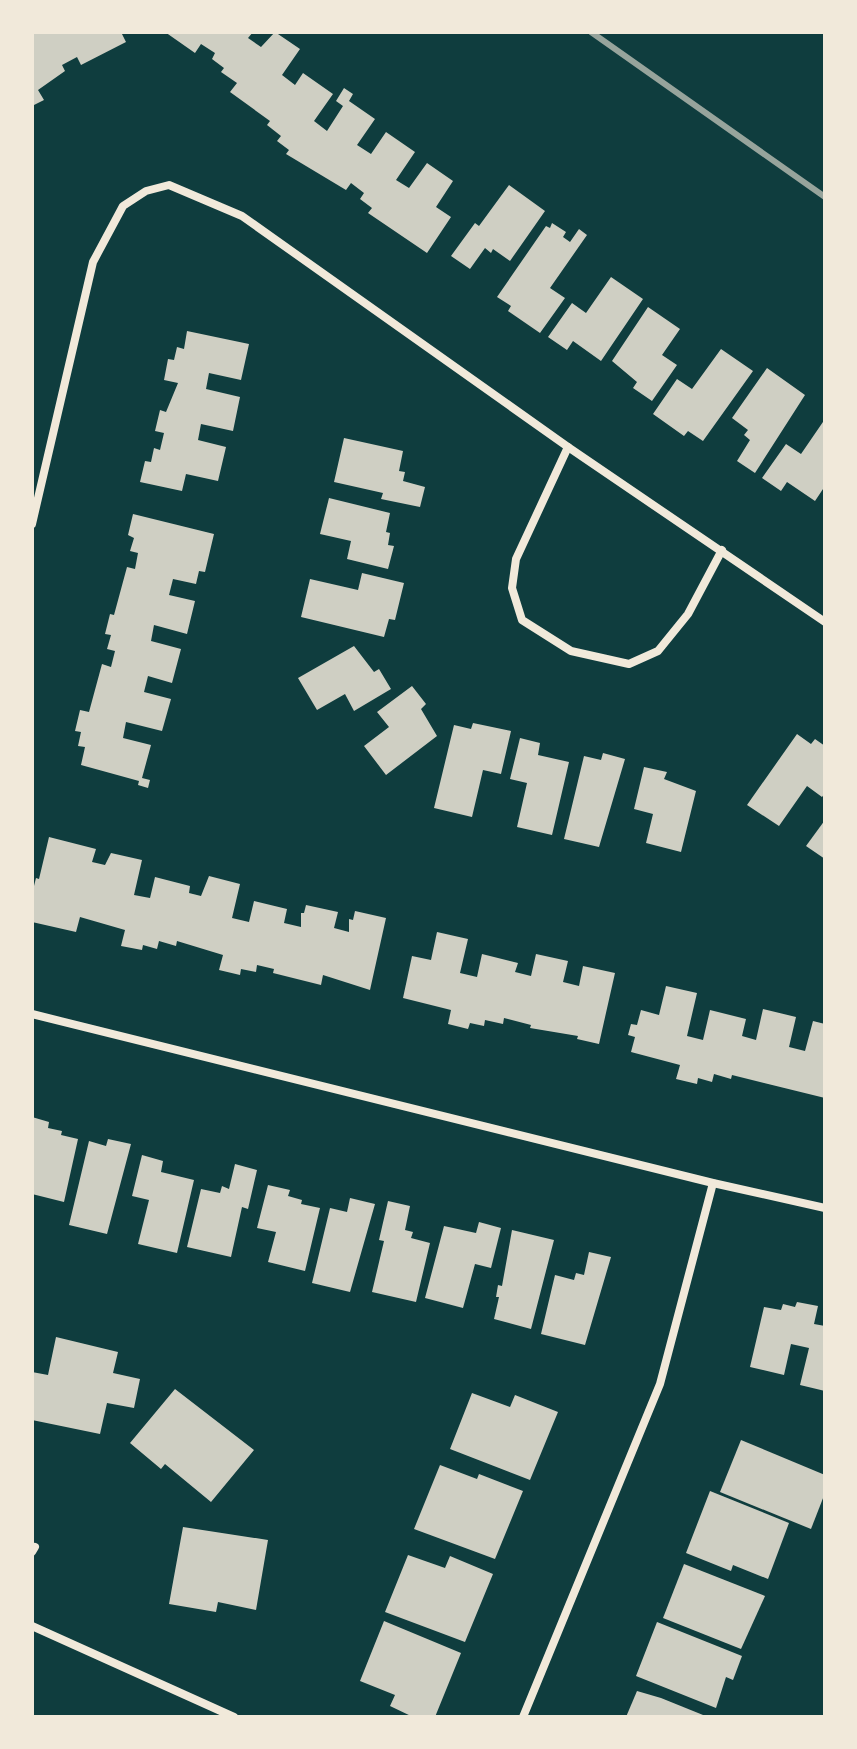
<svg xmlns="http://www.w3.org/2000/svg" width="857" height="1749" font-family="'PT Sans',sans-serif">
<rect width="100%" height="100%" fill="#0f3d3e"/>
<g fill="#cfcfc3">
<path d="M 32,32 L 121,32 L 126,42 L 81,65 L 77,57 L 62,65 L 65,71 L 38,90 L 44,100 L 32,106 Z"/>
<path d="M 165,32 L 253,32 L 248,38 L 261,47 L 275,32 L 300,49 L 282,75 L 295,85 L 303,73 L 333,94 L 314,121 L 327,131 L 343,106 L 336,101 L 344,88 L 353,94 L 349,101 L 375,119 L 357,145 L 371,154 L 386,132 L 415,152 L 396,180 L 409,188 L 427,163 L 453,181 L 436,207 L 451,217 L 427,253 L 368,213 L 372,208 L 360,199 L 364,193 L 351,183 L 346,190 L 286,154 L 289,150 L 277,141 L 281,136 L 267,125 L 270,121 L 230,92 L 237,83 L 221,72 L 224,68 L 212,59 L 215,53 L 201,44 L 195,53 Z"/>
<path d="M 509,185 L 545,211 L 510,261 L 493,249 L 491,253 L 485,248 L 470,269 L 451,256 L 475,223 L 479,226 Z"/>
<path d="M 552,223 L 566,232 L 563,237 L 570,242 L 579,229 L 587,235 L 550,288 L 565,298 L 540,333 L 508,311 L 511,306 L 497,297 L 546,226 L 550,228 Z"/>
<path d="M 611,277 L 643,299 L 601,361 L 573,341 L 567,350 L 548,337 L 572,303 L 586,313 Z"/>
<path d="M 648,307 L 680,329 L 662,355 L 677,365 L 652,401 L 633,388 L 637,382 L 612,361 Z"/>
<path d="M 187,331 L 249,344 L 241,380 L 209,373 L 206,389 L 240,397 L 233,431 L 201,424 L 198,440 L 226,447 L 218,481 L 186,474 L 182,491 L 140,482 L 145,461 L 151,462 L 154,448 L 160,450 L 164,433 L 155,431 L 160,410 L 166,412 L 178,383 L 164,380 L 168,359 L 174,360 L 177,347 L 184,349 Z"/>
<path d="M 721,349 L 753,371 L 703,441 L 688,431 L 684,436 L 653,414 L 677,379 L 692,389 Z"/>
<path d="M 767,368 L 805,395 L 755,473 L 737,461 L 750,440 L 744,435 L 748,430 L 732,418 Z"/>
<path d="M 825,419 L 825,486 L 815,501 L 787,482 L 781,491 L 762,478 L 786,444 L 801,454 Z"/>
<path d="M 344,438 L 403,451 L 399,471 L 405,472 L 403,481 L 425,487 L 420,507 L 381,499 L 383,493 L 334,482 Z"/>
<path d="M 329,498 L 390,513 L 386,532 L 390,533 L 388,545 L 394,546 L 388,569 L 347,559 L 351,541 L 320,534 Z"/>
<path d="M 133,514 L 214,534 L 205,572 L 199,571 L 196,584 L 173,579 L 169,595 L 195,601 L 187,634 L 154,625 L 151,641 L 181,649 L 172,683 L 148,676 L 144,692 L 171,699 L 162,731 L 126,722 L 123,738 L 151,745 L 142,778 L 150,780 L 148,788 L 138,785 L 139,781 L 81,765 L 85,747 L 78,746 L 81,732 L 75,731 L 80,710 L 89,712 L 102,664 L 111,667 L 115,651 L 107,649 L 111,635 L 105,634 L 110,614 L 114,615 L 127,567 L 135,569 L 138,553 L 130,551 L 134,538 L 128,535 Z"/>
<path d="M 362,573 L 404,583 L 395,620 L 389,619 L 384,637 L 301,617 L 310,579 L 358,590 Z"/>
<path d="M 354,646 L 374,672 L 379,669 L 391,689 L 354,711 L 345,694 L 317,710 L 298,678 Z"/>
<path d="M 412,686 L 426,704 L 421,709 L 437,736 L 386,775 L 364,746 L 389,727 L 377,712 Z"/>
<path d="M 473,723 L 511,731 L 501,774 L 483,770 L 472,817 L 434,808 L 454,725 L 471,729 Z"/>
<path d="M 797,734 L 811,744 L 815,739 L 825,746 L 825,793 L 822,797 L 807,786 L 779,826 L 747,805 Z"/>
<path d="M 520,738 L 540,743 L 538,755 L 569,762 L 552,835 L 517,827 L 527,783 L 510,779 Z"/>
<path d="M 603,753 L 625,759 L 599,847 L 564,839 L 584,756 L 601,760 Z"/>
<path d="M 644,767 L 667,772 L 664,779 L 696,791 L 681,852 L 646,843 L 653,814 L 634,809 Z"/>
<path d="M 825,820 L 825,859 L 806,846 Z"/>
<path d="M 49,837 L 96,849 L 92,862 L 105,865 L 111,853 L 142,860 L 134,895 L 150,898 L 155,877 L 190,886 L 189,893 L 201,896 L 209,876 L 240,884 L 232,918 L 249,922 L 254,901 L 287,909 L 284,923 L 301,927 L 301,913 L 304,913 L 306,905 L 338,912 L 334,928 L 349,932 L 349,919 L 353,920 L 355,911 L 386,918 L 370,990 L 323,975 L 321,985 L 273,973 L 274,969 L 257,965 L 256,972 L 241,969 L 240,975 L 219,970 L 223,955 L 177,941 L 176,946 L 159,941 L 157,949 L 143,945 L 142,950 L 121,946 L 125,930 L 80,917 L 76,932 L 32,922 L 32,894 L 36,878 L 39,879 Z"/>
<path d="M 437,932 L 468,939 L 460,973 L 477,977 L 482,954 L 518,963 L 515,972 L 531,976 L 536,954 L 568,961 L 563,982 L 579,986 L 583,966 L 615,973 L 599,1044 L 577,1039 L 578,1036 L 530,1028 L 531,1025 L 504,1018 L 503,1024 L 485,1020 L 484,1026 L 470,1023 L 468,1029 L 448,1024 L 451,1010 L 403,998 L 412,956 L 431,960 Z"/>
<path d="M 666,986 L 697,993 L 687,1036 L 703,1040 L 710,1010 L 746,1019 L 742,1036 L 756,1040 L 763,1009 L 796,1017 L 789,1047 L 805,1051 L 813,1021 L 825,1024 L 825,1098 L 732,1075 L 731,1079 L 714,1074 L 712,1082 L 698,1078 L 697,1084 L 676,1079 L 680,1065 L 631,1052 L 635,1037 L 628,1035 L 631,1024 L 637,1025 L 641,1010 L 659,1015 Z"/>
<path d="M 32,1117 L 49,1122 L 48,1128 L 62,1131 L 61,1135 L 78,1139 L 64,1202 L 32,1194 Z"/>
<path d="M 108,1139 L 131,1144 L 107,1234 L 69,1225 L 89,1141 L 106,1146 Z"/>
<path d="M 142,1155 L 163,1161 L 161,1172 L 194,1180 L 177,1253 L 138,1244 L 149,1200 L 132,1196 Z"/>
<path d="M 235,1164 L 257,1170 L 248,1209 L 242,1207 L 231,1257 L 187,1247 L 201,1189 L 220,1193 L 222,1186 L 229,1189 Z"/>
<path d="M 268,1185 L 290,1190 L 288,1196 L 302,1200 L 301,1204 L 320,1208 L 305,1271 L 268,1262 L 276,1232 L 257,1228 Z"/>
<path d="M 350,1198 L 375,1204 L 350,1292 L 312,1283 L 330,1208 L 347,1212 Z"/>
<path d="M 388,1201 L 410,1206 L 405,1230 L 413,1232 L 411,1238 L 430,1243 L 416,1302 L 372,1292 L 384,1241 L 379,1240 Z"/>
<path d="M 479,1222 L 501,1228 L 491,1268 L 475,1264 L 463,1308 L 425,1298 L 444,1226 L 476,1233 Z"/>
<path d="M 512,1230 L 554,1240 L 531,1329 L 494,1319 L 499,1297 L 496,1297 L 498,1285 L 502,1286 Z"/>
<path d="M 589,1252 L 611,1257 L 585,1345 L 541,1334 L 555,1275 L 574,1280 L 576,1273 L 584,1275 Z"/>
<path d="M 797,1302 L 818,1306 L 814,1324 L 825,1326 L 825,1391 L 800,1385 L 809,1348 L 791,1344 L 784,1375 L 750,1367 L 764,1307 L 781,1310 L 783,1304 L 795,1307 Z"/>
<path d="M 56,1337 L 118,1352 L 113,1373 L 140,1379 L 134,1408 L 107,1403 L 100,1434 L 32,1420 L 32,1372 L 48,1375 Z"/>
<path d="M 175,1389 L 254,1450 L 211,1502 L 165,1464 L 161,1469 L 130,1443 Z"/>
<path d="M 472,1393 L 510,1407 L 515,1395 L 558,1412 L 530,1480 L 450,1449 Z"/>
<path d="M 741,1440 L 825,1475 L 825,1493 L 811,1529 L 720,1492 Z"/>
<path d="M 440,1465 L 477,1479 L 479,1474 L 523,1491 L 495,1559 L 414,1529 Z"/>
<path d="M 710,1491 L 789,1523 L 768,1579 L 733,1565 L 731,1571 L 686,1553 Z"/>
<path d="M 183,1527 L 268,1540 L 256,1610 L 218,1602 L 216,1612 L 169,1604 Z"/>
<path d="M 408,1555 L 445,1568 L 450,1556 L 493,1574 L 465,1642 L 385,1612 Z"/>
<path d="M 684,1564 L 765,1596 L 741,1649 L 663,1618 Z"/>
<path d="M 384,1621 L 461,1653 L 435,1717 L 413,1717 L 390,1706 L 395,1695 L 360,1681 Z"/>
<path d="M 657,1622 L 742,1656 L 733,1680 L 726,1677 L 716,1708 L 636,1676 Z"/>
<path d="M 637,1691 L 661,1698 L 708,1717 L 626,1717 Z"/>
</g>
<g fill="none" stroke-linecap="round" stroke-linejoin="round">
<g stroke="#f1e9da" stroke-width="8">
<path d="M 568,447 L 516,559 L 512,588 L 522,620 L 571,651 L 629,664 L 658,651 L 688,614 L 722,550"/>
<path d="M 32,524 L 93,262 L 123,206 L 146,191 L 169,185 L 242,216 L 568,447 L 825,622"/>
<path d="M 32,1014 L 713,1183 L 825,1208"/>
<path d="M 32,1552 L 35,1547"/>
<path d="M 32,1626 L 234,1717"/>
<path d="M 523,1717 L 660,1384 L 713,1183"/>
</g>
<path stroke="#97a49c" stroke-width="6" d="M 591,32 L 825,197"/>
</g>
<rect width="857" height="1749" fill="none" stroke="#f1e9da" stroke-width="68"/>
</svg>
